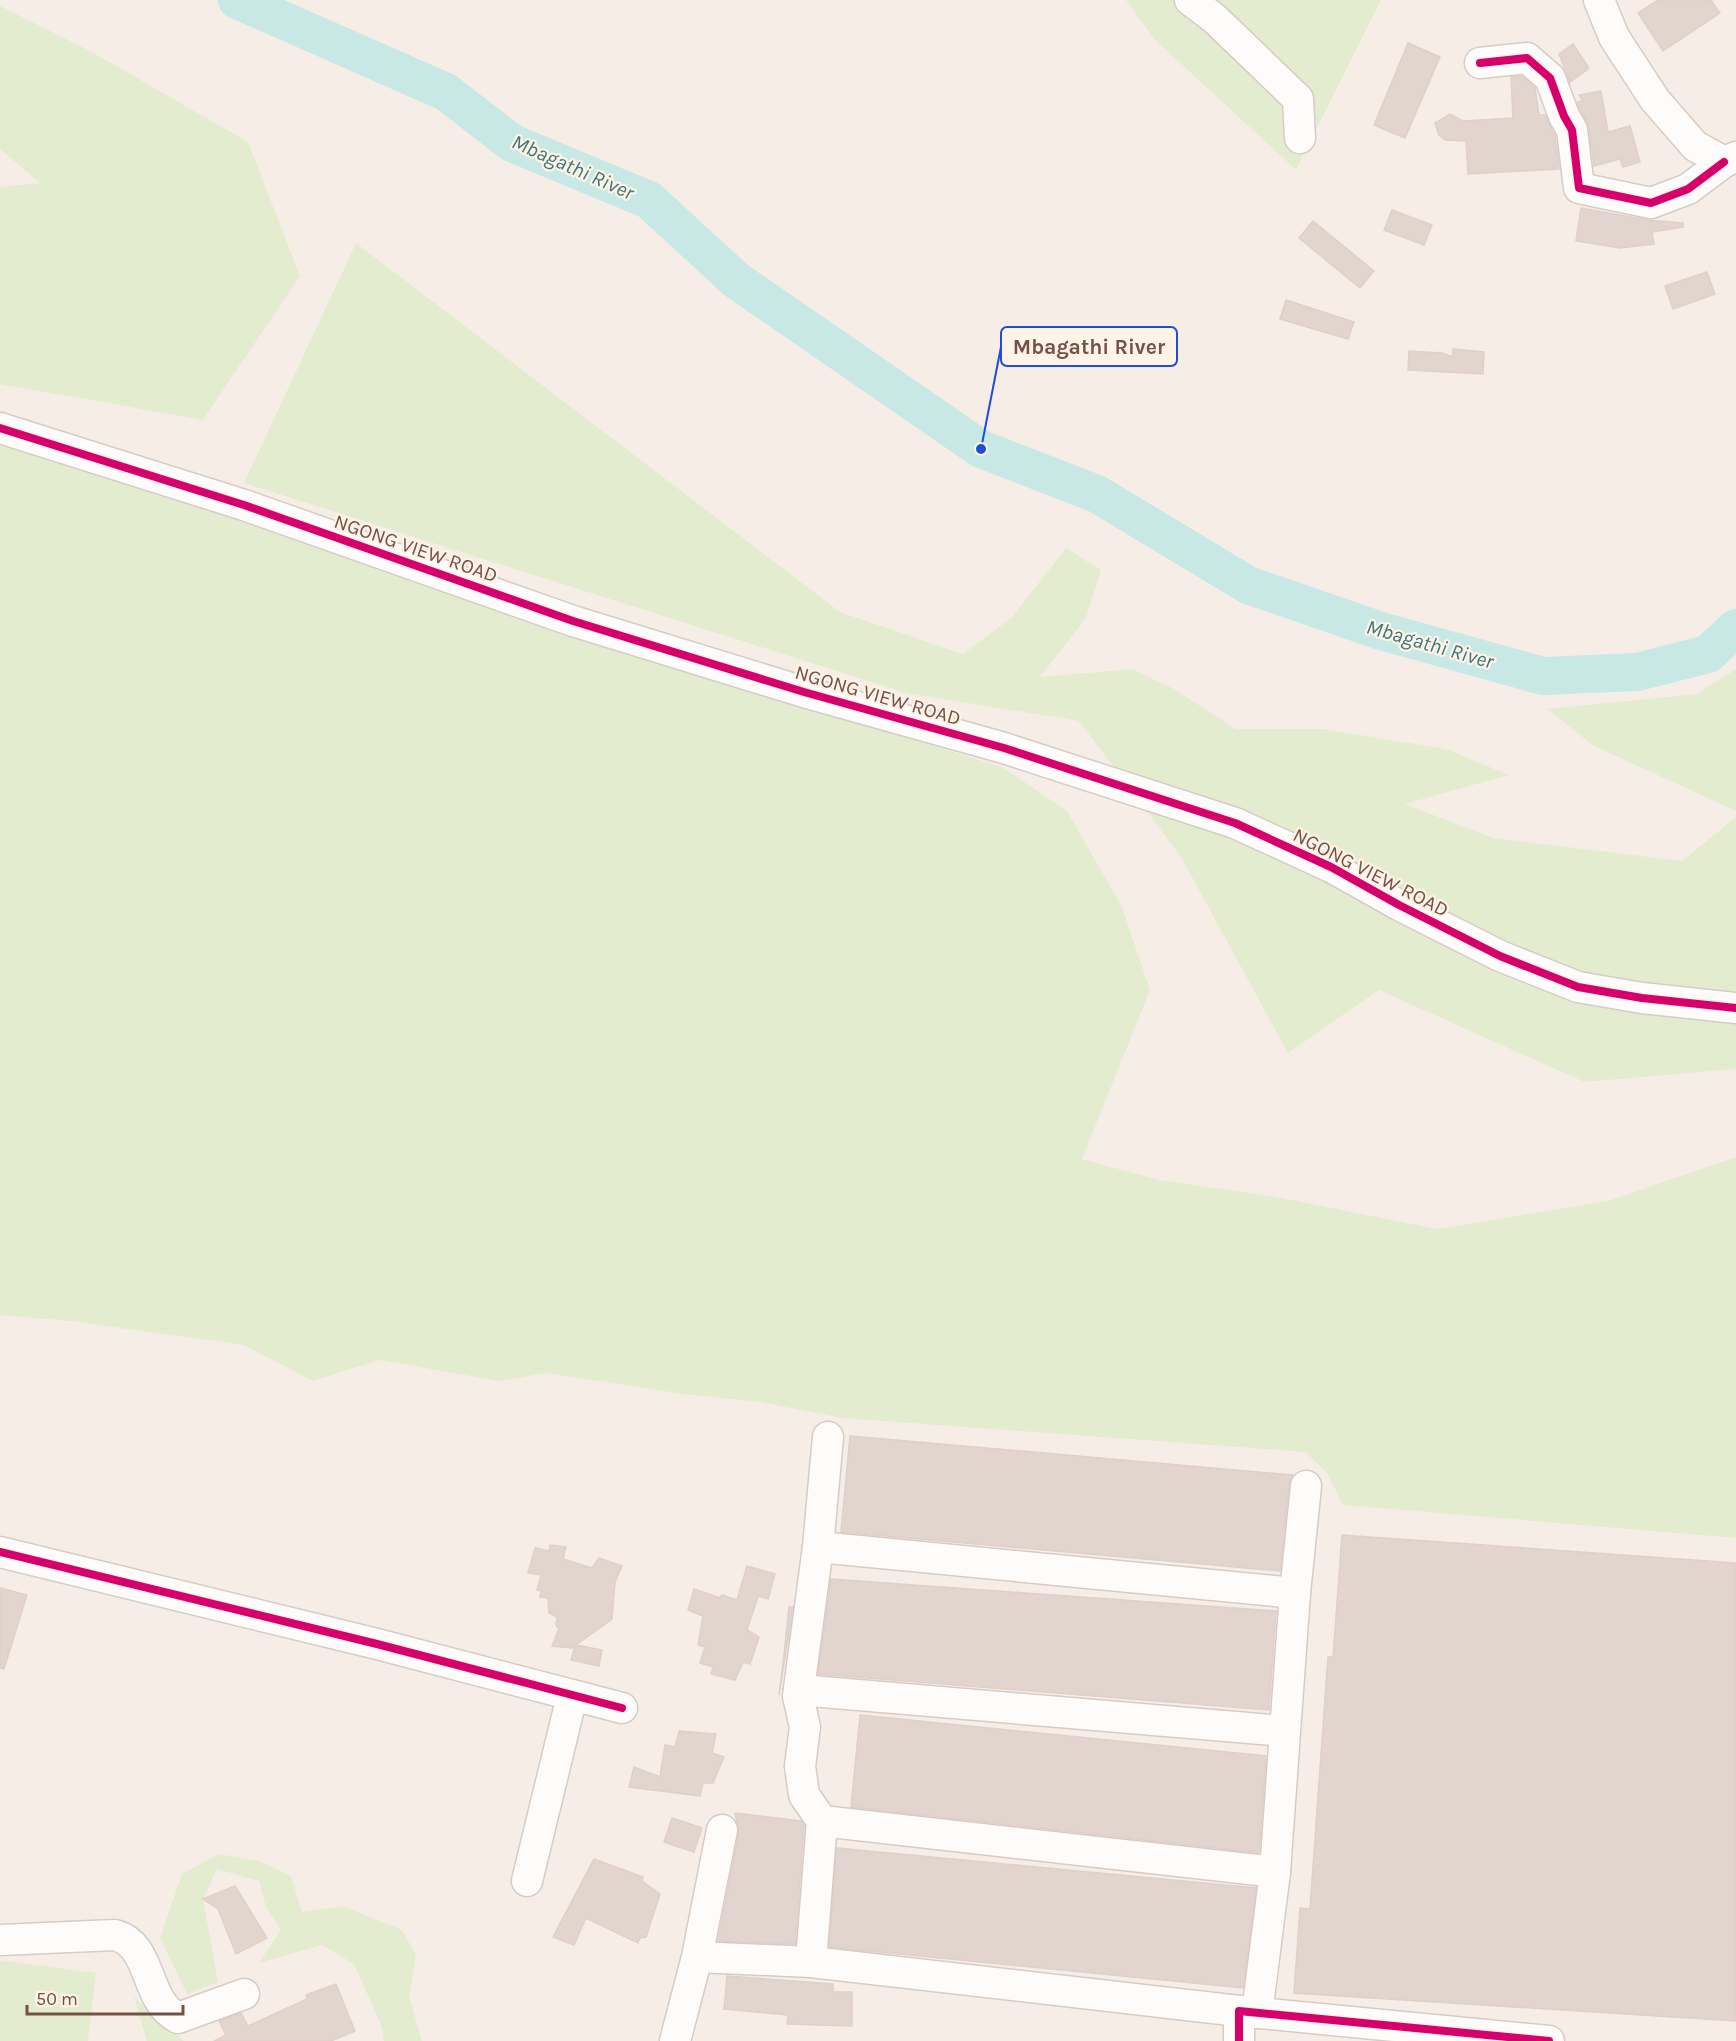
<svg xmlns="http://www.w3.org/2000/svg" width="1736" height="2041" font-family="Karla,sans-serif">
<rect width="100%" height="100%" fill="#f6eee6"/>
<g fill="#e4ecd0">
<path d="M 1126,0 L 1381,0 L 1296,170 L 1154,39 Z"/>
<path d="M 0,6 L 92,52 L 248,142 L 300,276 L 203,420 L 0,384 L 0,187 L 40,183 L 0,149 Z"/>
<path d="M 356,243 L 840,612 L 963,654 L 1012,617 L 1066,548 L 1101,570 L 1086,618 L 1040,677 L 1132,669 L 1174,689 L 1236,729 L 1324,729 L 1446,749 L 1509,775 L 1405,804 L 1493,838 L 1682,861 L 1736,817 L 1736,1069 L 1584,1082 L 1379,990 L 1288,1053 L 1181,857 L 1079,721 L 906,693 L 244,483 Z"/>
<path d="M 0,443 L 111,476 L 799,704 L 1002,767 L 1067,811 L 1122,907 L 1150,990 L 1082,1159 L 1159,1180 L 1272,1196 L 1437,1229 L 1608,1201 L 1736,1157 L 1736,1538 L 1343,1505 L 1327,1473 L 1305,1452 L 842,1418 L 760,1402 L 683,1394 L 546,1373 L 499,1381 L 379,1360 L 313,1381 L 244,1345 L 69,1321 L 0,1315 Z"/>
<path d="M 1736,669 L 1736,811 L 1594,746 L 1547,709 L 1696,694 Z"/>
<path d="M 218,1854 L 260,1861 L 291,1876 L 302,1912 L 342,1906 L 402,1930 L 416,1955 L 409,1996 L 422,2041 L 384,2041 L 382,2027 L 354,1964 L 322,1945 L 259,1963 L 281,1930 L 266,1907 L 259,1881 L 217,1869 L 203,1899 L 218,1982 L 187,1994 L 160,1938 L 182,1874 Z"/>
<path d="M 0,1960 L 96,1973 L 88,2041 L 0,2041 Z"/>
<path d="M 134,1997 L 184,2041 L 147,2041 Z"/>
</g>
<g fill="none" stroke-linecap="round" stroke-linejoin="round">
<path stroke="#c8e8e6" stroke-width="38" d="M 237,0 L 446,92 L 512,143 L 649,200 L 736,280 L 981,449 L 1097,494 L 1248,585 L 1381,631 L 1543,676 L 1637,672 L 1708,654 L 1736,628"/>
</g>
<g fill="#e2d5ce" stroke="#dfd0c8" stroke-width="1.5">
<path d="M 1658,0 L 1711,0 L 1720,13 L 1663,51 L 1638,13 Z"/>
<path d="M 1408,43 L 1440,57 L 1405,138 L 1374,125 Z"/>
<path d="M 1573,44 L 1589,68 L 1570,82 L 1559,54 Z"/>
<path d="M 1521,76 L 1535,88 L 1539,115 L 1545,115 L 1555,136 L 1559,169 L 1468,174 L 1466,141 L 1445,140 L 1439,135 L 1435,123 L 1450,114 L 1463,121 L 1513,118 L 1511,77 Z"/>
<path d="M 1601,91 L 1608,132 L 1630,126 L 1640,162 L 1623,167 L 1620,159 L 1594,166 L 1589,128 L 1577,102 L 1583,101 L 1579,95 Z"/>
<path d="M 1581,208 L 1647,220 L 1683,223 L 1683,227 L 1652,232 L 1654,244 L 1620,248 L 1576,241 Z"/>
<path d="M 1392,210 L 1432,225 L 1424,245 L 1384,230 Z"/>
<path d="M 1313,221 L 1374,271 L 1360,288 L 1299,238 Z"/>
<path d="M 1707,272 L 1715,294 L 1673,309 L 1665,286 Z"/>
<path d="M 1286,300 L 1354,322 L 1348,339 L 1280,319 Z"/>
<path d="M 1453,349 L 1484,352 L 1483,374 L 1408,370 L 1409,351 L 1442,353 L 1453,357 Z"/>
<path d="M 850,1436 L 1293,1475 L 1289,1484 L 1280,1571 L 841,1532 Z"/>
<path d="M 1342,1535 L 1736,1563 L 1736,2021 L 1294,1993 L 1300,1908 L 1310,1909 L 1328,1657 L 1333,1657 Z"/>
<path d="M 550,1545 L 566,1547 L 563,1559 L 592,1568 L 599,1558 L 622,1566 L 615,1582 L 612,1619 L 576,1645 L 602,1650 L 599,1666 L 571,1660 L 575,1646 L 572,1648 L 552,1646 L 559,1629 L 556,1625 L 557,1617 L 549,1613 L 548,1598 L 540,1597 L 541,1591 L 537,1590 L 541,1575 L 528,1573 L 535,1548 L 549,1551 Z"/>
<path d="M 747,1566 L 775,1574 L 768,1599 L 758,1596 L 747,1630 L 759,1637 L 750,1664 L 743,1662 L 735,1680 L 711,1674 L 713,1667 L 700,1663 L 705,1647 L 698,1645 L 703,1616 L 688,1610 L 694,1589 L 720,1598 L 722,1595 L 737,1600 Z"/>
<path d="M 831,1579 L 1276,1611 L 1269,1710 L 818,1674 Z"/>
<path d="M 0,1588 L 27,1595 L 4,1669 L 0,1668 Z"/>
<path d="M 789,1607 L 793,1607 L 779,1695 L 783,1664 Z"/>
<path d="M 860,1715 L 1266,1756 L 1259,1853 L 851,1807 Z"/>
<path d="M 679,1731 L 716,1734 L 712,1753 L 724,1757 L 713,1783 L 703,1783 L 700,1796 L 629,1787 L 634,1767 L 660,1777 L 665,1745 L 675,1747 Z"/>
<path d="M 735,1813 L 801,1821 L 804,1826 L 795,1944 L 718,1941 L 739,1833 Z"/>
<path d="M 672,1818 L 702,1828 L 694,1852 L 664,1842 Z"/>
<path d="M 837,1848 L 1256,1888 L 1243,1988 L 829,1947 Z"/>
<path d="M 594,1859 L 643,1877 L 642,1881 L 660,1894 L 646,1937 L 640,1938 L 638,1943 L 586,1918 L 574,1945 L 553,1937 Z"/>
<path d="M 235,1886 L 267,1938 L 236,1954 L 218,1909 L 203,1899 Z"/>
<path d="M 727,1976 L 833,1984 L 833,1992 L 852,1992 L 852,2026 L 787,2024 L 788,2015 L 724,2009 Z"/>
<path d="M 336,1984 L 355,2031 L 331,2041 L 214,2041 L 226,2035 L 219,2021 L 241,2013 L 248,2026 L 307,1999 L 306,1995 Z"/>
</g>
<g fill="none" stroke-linecap="round" stroke-linejoin="round">
<g stroke="#d7cbc4" stroke-width="33">
<g id="minor">
<path d="M 1190,0 L 1215,19 L 1298,99 L 1300,138"/>
<path d="M 1599,0 L 1614,37 L 1655,100 L 1695,146 L 1724,162 L 1736,157"/>
<path d="M 1480,63 L 1527,58 L 1550,78 L 1564,116 L 1572,130 L 1579,188 L 1651,203 L 1688,189 L 1724,162"/>
<path d="M 0,428 L 244,505 L 573,621 L 804,692 L 1004,748 L 1235,823 L 1331,867 L 1399,905 L 1500,956 L 1578,987 L 1642,998 L 1736,1008"/>
<path d="M 818,1547 L 1295,1593"/>
<path d="M 0,1552 L 377,1644 L 622,1708"/>
<path d="M 799,1690 L 1284,1731"/>
<path d="M 822,1821 L 1275,1872"/>
<path d="M 722,1830 L 697,1957 L 811,1962 L 1239,2011 L 1549,2041"/>
<path d="M 527,1881 L 572,1696"/>
<path d="M 0,1940 L 115,1935 C 153,1945 144,2001 178,2018 L 244,1994"/>
<path d="M 811,1962 L 822,1821 L 804,1795 L 800,1766 L 805,1727 L 798,1696 L 818,1547 L 828,1437"/>
<path d="M 1257,2013 L 1275,1872 L 1295,1593 L 1306,1486"/>
<path d="M 675,2041 L 697,1957"/>
<path d="M 1239,2041 L 1239,2011"/>
</g>
</g>
<use href="#minor" stroke="#fefcfb" stroke-width="30"/>
<g stroke="#fff2e6" stroke-width="11">
<g id="cycleway">
<path d="M 1480,63 L 1527,58 L 1550,78 L 1564,116 L 1572,130 L 1579,188 L 1651,203 L 1688,189 L 1724,162"/>
<path d="M 0,428 L 244,505 L 573,621 L 804,692 L 1004,748 L 1235,823 L 1331,867 L 1399,905 L 1500,956 L 1578,987 L 1642,998 L 1736,1008"/>
<path d="M 0,1552 L 377,1644 L 622,1708"/>
<path d="M 1239,2041 L 1239,2011 L 1549,2041"/>
</g>
</g>
<use href="#cycleway" stroke="#d6006c" stroke-width="8"/>
</g>
<g text-anchor="middle" stroke-width="4.5" stroke-linejoin="round" paint-order="stroke">
<g font-size="20" fill="#745147" stroke="#fff2e6">
<text transform="translate(416 548) rotate(19)" y="7">NGONG VIEW ROAD</text>
<text transform="translate(878 695) rotate(16)" y="7">NGONG VIEW ROAD</text>
<text transform="translate(1371 872) rotate(27)" y="7">NGONG VIEW ROAD</text>
</g>
<g font-size="21" font-style="italic" fill="#3a787a" stroke="#fff2e6">
<text transform="translate(573 167) rotate(24)" y="7">Mbagathi River</text>
<text transform="translate(1430 644) rotate(16)" y="7">Mbagathi River</text>
</g>
</g>
<path fill="none" stroke="#1d4ed8" stroke-width="2" d="M981 449L1001 347"/>
<circle fill="#1d4ed8" stroke="#fff2e6" stroke-width="2" cx="981" cy="449" r="6"/>
<rect fill="#fff2e6" stroke="#1d4ed8" stroke-width="2" x="1001" y="327" width="176" height="39" rx="6"/>
<g font-size="21" text-anchor="middle" font-weight="bold" fill="#745147">
<text x="1089" y="354">Mbagathi River</text>
</g>
<path d="M27 2005v9h156v-9" fill="none" stroke="#745147" stroke-width="3"/>
<text x="36" y="2005" font-size="18" fill="#745147" stroke="#fff2e6" stroke-width="4.5" paint-order="stroke">50 m</text>
</svg>
